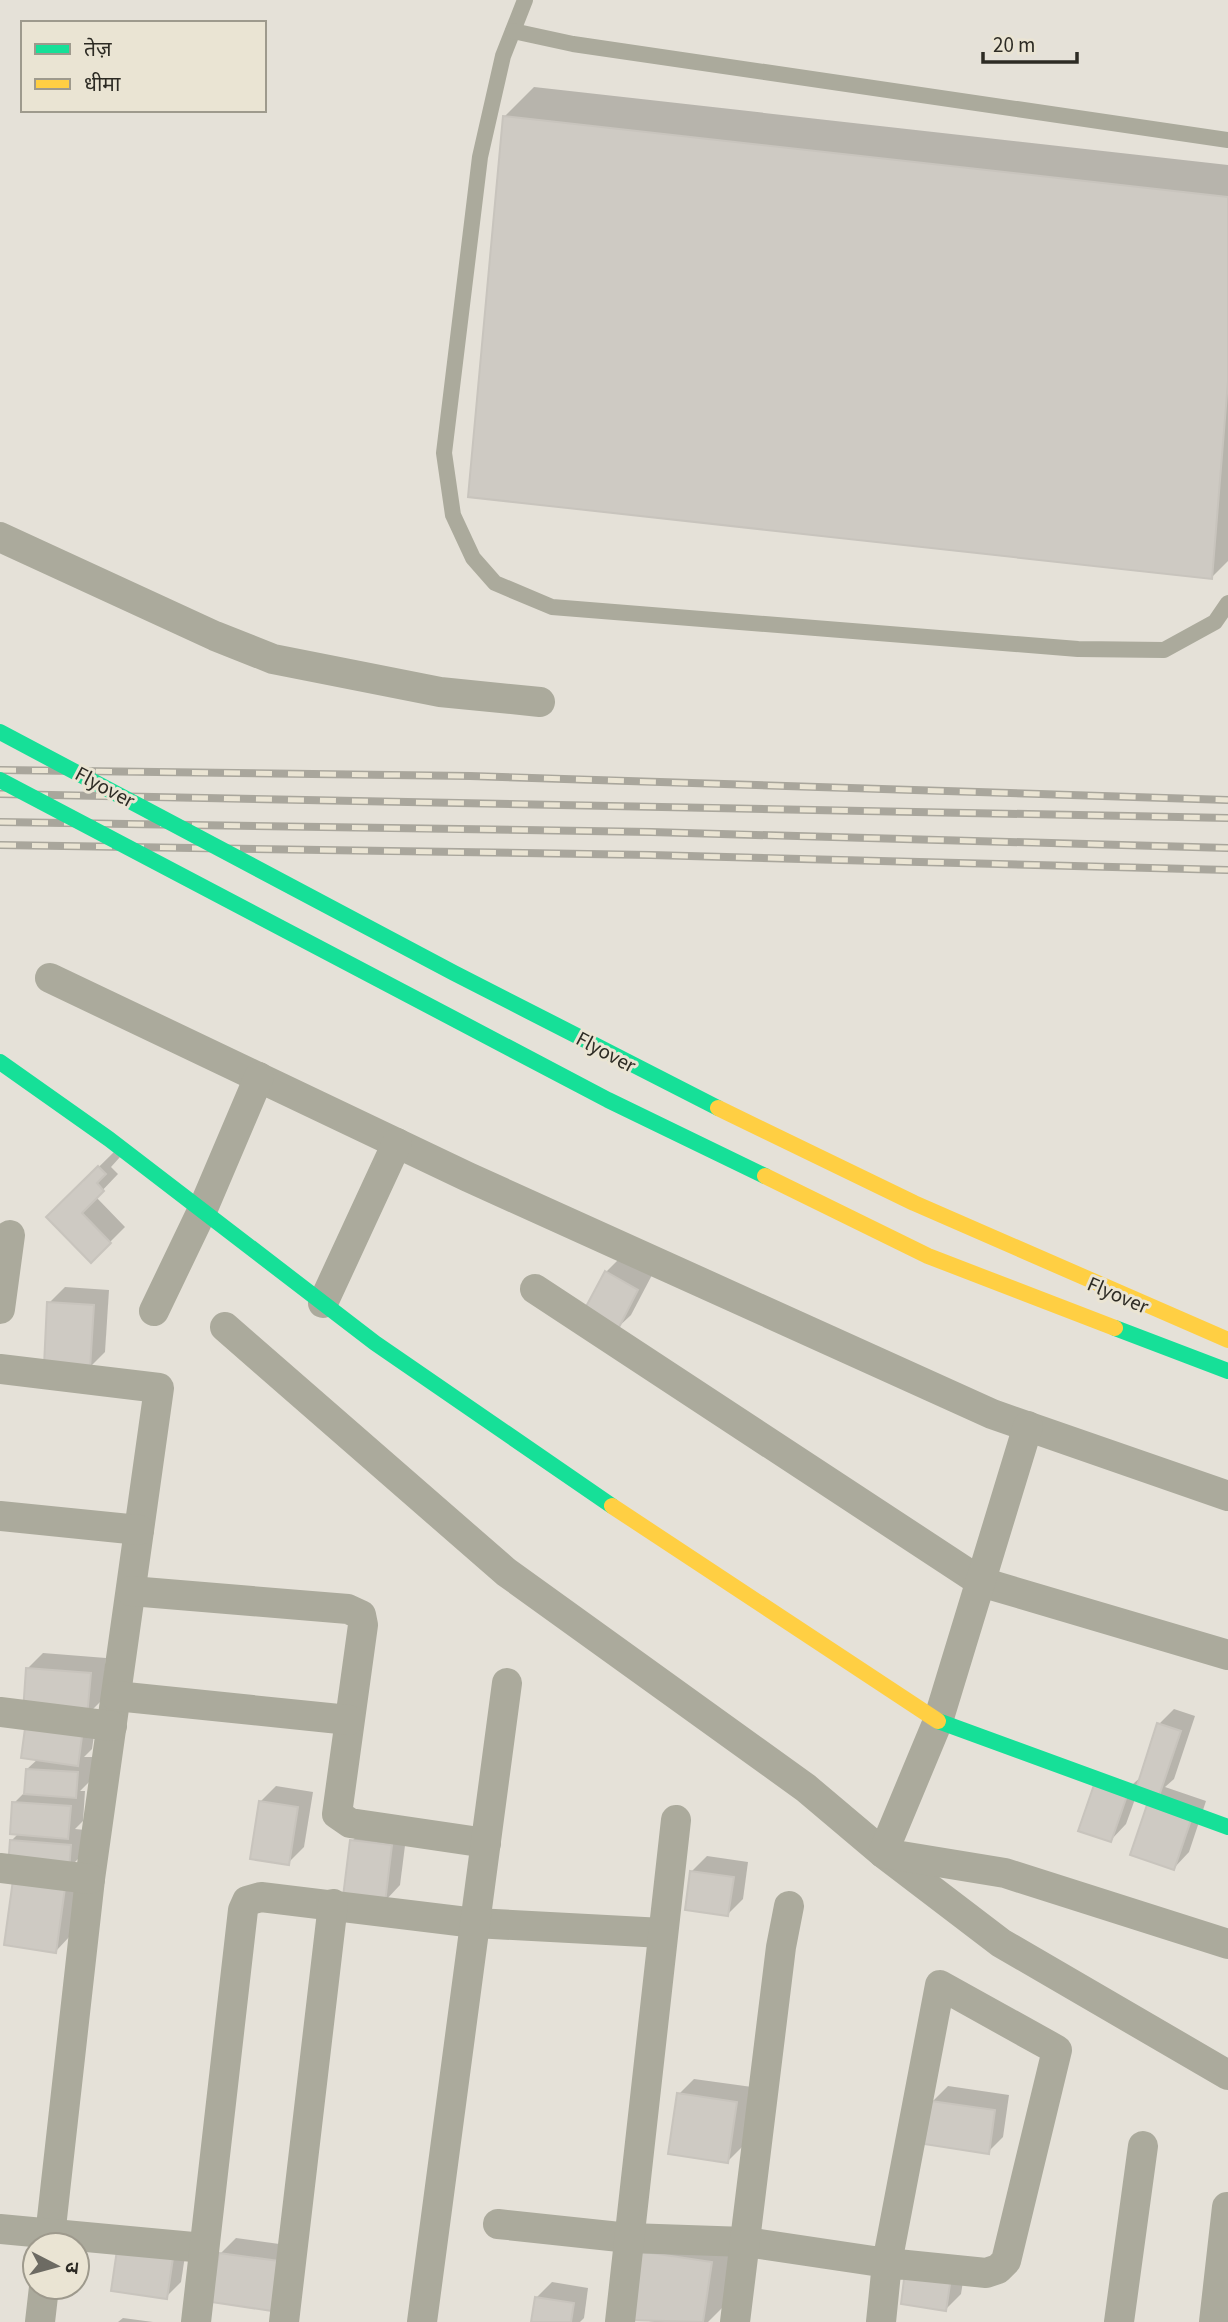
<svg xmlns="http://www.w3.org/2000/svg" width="1228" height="2322" font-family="'Source Sans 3','Noto Sans Devanagari',sans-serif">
<rect width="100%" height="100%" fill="#e5e1d8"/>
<g fill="#0003">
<path d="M 534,87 L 1228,165 L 1228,561 L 1212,577 L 504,117 Z"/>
<path d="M 114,1152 L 120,1157 L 111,1167 L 118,1174 L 96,1197 L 125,1227 L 91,1261 L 48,1217 Z"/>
<path d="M 621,1257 L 652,1275 L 631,1315 L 615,1330 L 606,1272 Z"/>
<path d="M 65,1287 L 109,1290 L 105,1352 L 90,1367 L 49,1303 Z"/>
<path d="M 43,1653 L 106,1658 L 102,1700 L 89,1713 L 97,1714 L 92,1749 L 84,1757 L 93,1757 L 91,1780 L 80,1791 L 85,1791 L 83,1821 L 75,1829 L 85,1830 L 83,1854 L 66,1871 L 80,1873 L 71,1935 L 56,1951 L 11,1841 L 19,1833 L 14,1803 L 26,1791 L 27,1769 L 38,1759 L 28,1722 L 27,1669 Z"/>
<path d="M 1174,1709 L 1195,1716 L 1174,1779 L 1165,1787 L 1206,1801 L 1189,1852 L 1174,1868 L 1150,1803 L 1139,1788 L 1126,1824 L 1111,1840 L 1080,1830 L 1141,1777 L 1159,1724 Z"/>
<path d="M 276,1786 L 313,1792 L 304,1847 L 288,1863 L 260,1802 Z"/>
<path d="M 367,1826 L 407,1830 L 400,1885 L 385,1901 L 352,1841 Z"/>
<path d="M 707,1856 L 748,1862 L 743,1899 L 728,1914 L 692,1871 Z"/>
<path d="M 694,2079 L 752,2087 L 743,2146 L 728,2161 L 679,2094 Z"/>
<path d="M 948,2086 L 1009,2095 L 1003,2137 L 988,2152 L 932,2102 Z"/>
<path d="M 236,2238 L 301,2247 L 294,2295 L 220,2254 Z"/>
<path d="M 734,2239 L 724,2306 L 708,2322 L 655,2322 L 630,2318 L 640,2252 Z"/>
<path d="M 187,2243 L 181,2282 L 166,2297 L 113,2289 Z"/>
<path d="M 966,2263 L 961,2294 L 946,2309 L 903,2303 Z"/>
<path d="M 552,2282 L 588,2288 L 584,2318 L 580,2322 L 533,2322 L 536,2298 Z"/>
<path d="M 123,2318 L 153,2322 L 118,2322 Z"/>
</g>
<g fill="#cecac3" stroke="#c8c4bd" stroke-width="2">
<path d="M 503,116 L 1228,197 L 1228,381 L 1212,579 L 468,497 Z"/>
<path d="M 98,1166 L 106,1174 L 97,1183 L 104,1191 L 82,1213 L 111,1243 L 91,1263 L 46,1217 Z"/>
<path d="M 605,1271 L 638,1290 L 616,1333 L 582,1314 Z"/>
<path d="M 47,1302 L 94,1305 L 90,1369 L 44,1366 Z"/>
<path d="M 26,1668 L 91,1673 L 87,1717 L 23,1712 Z"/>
<path d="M 26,1721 L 83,1729 L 78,1766 L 21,1758 Z"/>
<path d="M 1157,1723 L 1181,1731 L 1159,1796 L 1136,1789 Z"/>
<path d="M 26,1769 L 78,1772 L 76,1798 L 24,1794 Z"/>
<path d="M 1095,1782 L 1128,1793 L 1111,1842 L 1078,1831 Z"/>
<path d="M 259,1801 L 298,1807 L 289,1865 L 250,1859 Z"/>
<path d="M 12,1802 L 71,1806 L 68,1839 L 10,1834 Z"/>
<path d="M 1148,1802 L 1192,1817 L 1174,1870 L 1130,1855 Z"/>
<path d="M 10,1840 L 71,1845 L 69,1871 L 8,1867 Z"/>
<path d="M 350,1840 L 392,1845 L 385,1903 L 343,1897 Z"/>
<path d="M 690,1871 L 734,1877 L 728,1916 L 685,1910 Z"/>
<path d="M 13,1880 L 65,1888 L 56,1953 L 4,1945 Z"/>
<path d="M 677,2093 L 737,2102 L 728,2163 L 668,2154 Z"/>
<path d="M 931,2101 L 995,2110 L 989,2154 L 924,2144 Z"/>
<path d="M 117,2250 L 173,2258 L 167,2299 L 111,2291 Z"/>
<path d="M 638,2251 L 712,2262 L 703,2322 L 628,2320 Z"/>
<path d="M 219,2253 L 287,2262 L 279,2312 L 211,2302 Z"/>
<path d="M 905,2271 L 951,2278 L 946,2311 L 901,2304 Z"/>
<path d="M 535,2297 L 574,2303 L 571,2322 L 531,2322 Z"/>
</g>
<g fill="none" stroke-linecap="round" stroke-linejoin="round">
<g stroke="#abaa9c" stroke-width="16">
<path d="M 525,0 L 503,56 L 480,157 L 444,453 L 453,515 L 473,558 L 495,583 L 552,607 L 1078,649 L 1164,650 L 1215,622 L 1228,603"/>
<path d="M 513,31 L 573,44 L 1228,140"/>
</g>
<g stroke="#abaa9c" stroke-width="30">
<path d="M 0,537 L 215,636 L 273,659 L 440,692 L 540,702"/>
<path d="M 50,978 L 468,1177 L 992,1414 L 1228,1496"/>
<path d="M 535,1289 L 981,1582 L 1228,1655"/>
<path d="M 323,1303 L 397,1143"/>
<path d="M 0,1309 L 10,1235"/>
<path d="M 154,1311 L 202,1211 L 259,1077"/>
<path d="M 225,1327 L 506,1572 L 806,1788 L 883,1853 L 1001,1943 L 1228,2075"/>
<path d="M 0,1369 L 159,1388 L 90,1879 L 49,2245"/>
<path d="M 1028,1426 L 938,1721 L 883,1853 L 1005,1873 L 1228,1944"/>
<path d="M 0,1516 L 139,1530"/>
<path d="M 131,1591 L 348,1609 L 361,1615 L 363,1625 L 337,1814 L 350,1823 L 486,1843"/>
<path d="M 116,1696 L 349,1720"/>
<path d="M 0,1712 L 112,1726"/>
<path d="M 0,1868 L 90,1879"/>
<path d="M 498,2224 L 629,2238 L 746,2242 L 887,2263 L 986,2273 L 998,2269 L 1006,2261 L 1057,2050 L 940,1985 L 887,2263 L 881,2322"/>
<path d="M 0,2229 L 204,2248"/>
<path d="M 40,2322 L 44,2287"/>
<path d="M 196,2322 L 243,1910 L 247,1901 L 261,1897 L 475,1923 L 663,1933"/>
<path d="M 284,2322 L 333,1904"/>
<path d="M 422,2322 L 507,1683"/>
<path d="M 620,2322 L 676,1820"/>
<path d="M 735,2322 L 781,1947 L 789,1906"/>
<path d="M 1119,2322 L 1143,2146"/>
<path d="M 1214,2322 L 1227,2207"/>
</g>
<g stroke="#16e098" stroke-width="16">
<path d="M 0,1062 L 109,1139 L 375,1343 L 612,1506"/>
<path d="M 938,1721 L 1228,1827"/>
</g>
<path stroke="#ffcf43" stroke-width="16" d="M 612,1506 L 938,1721"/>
<g stroke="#a9a69c" stroke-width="8">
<g id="rail">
<path d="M 0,770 L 470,776 L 1228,800"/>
<path d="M 0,794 L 1228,818"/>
<path d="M 0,822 L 651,832 L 1228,848"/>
<path d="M 0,845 L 651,855 L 1228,870"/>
</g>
</g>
<use href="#rail" stroke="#eae4d3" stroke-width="5" stroke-dasharray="16" stroke-linecap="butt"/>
<g stroke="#16e098" stroke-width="16">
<path d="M 0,732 L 454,973 L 718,1108"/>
<path d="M 0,780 L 608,1100 L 765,1176"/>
<path d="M 1115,1328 L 1228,1371"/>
</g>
<g stroke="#ffcf43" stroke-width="16">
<path d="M 718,1108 L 914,1203 L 1228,1340"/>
<path d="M 765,1176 L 928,1256 L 1115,1328"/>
</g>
</g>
<g text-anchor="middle" stroke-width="6" stroke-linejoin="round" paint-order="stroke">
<g font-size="21" fill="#2d2b24" stroke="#eae4d3">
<text transform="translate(105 787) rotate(28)" y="7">Flyover</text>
<text transform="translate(606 1052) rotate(28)" y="7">Flyover</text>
<text transform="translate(1118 1295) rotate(23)" y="7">Flyover</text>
</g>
</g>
<rect x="21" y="21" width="245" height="91" fill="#eae4d3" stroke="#9e9a8d" stroke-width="2"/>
<rect x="35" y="44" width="35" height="10" fill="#16e098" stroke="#9e9a8d" stroke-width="2"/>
<text x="84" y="56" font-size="21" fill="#2d2b24">तेज़</text>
<rect x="35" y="79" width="35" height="10" fill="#ffcf43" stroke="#9e9a8d" stroke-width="2"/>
<text x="84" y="91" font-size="21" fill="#2d2b24">धीमा</text>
<g transform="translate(56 2266) rotate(96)"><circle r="33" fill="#eae4d3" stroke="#9e9a8d" stroke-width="2"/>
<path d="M0-5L12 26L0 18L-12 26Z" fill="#6d6b63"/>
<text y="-10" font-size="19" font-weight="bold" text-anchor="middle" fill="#2d2b24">उ</text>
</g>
<path d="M983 52v10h94v-10" fill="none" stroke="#2d2b24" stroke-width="3.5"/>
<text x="993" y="52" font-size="21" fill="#2d2b24" stroke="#eae4d3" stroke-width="5" paint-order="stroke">20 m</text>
</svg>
